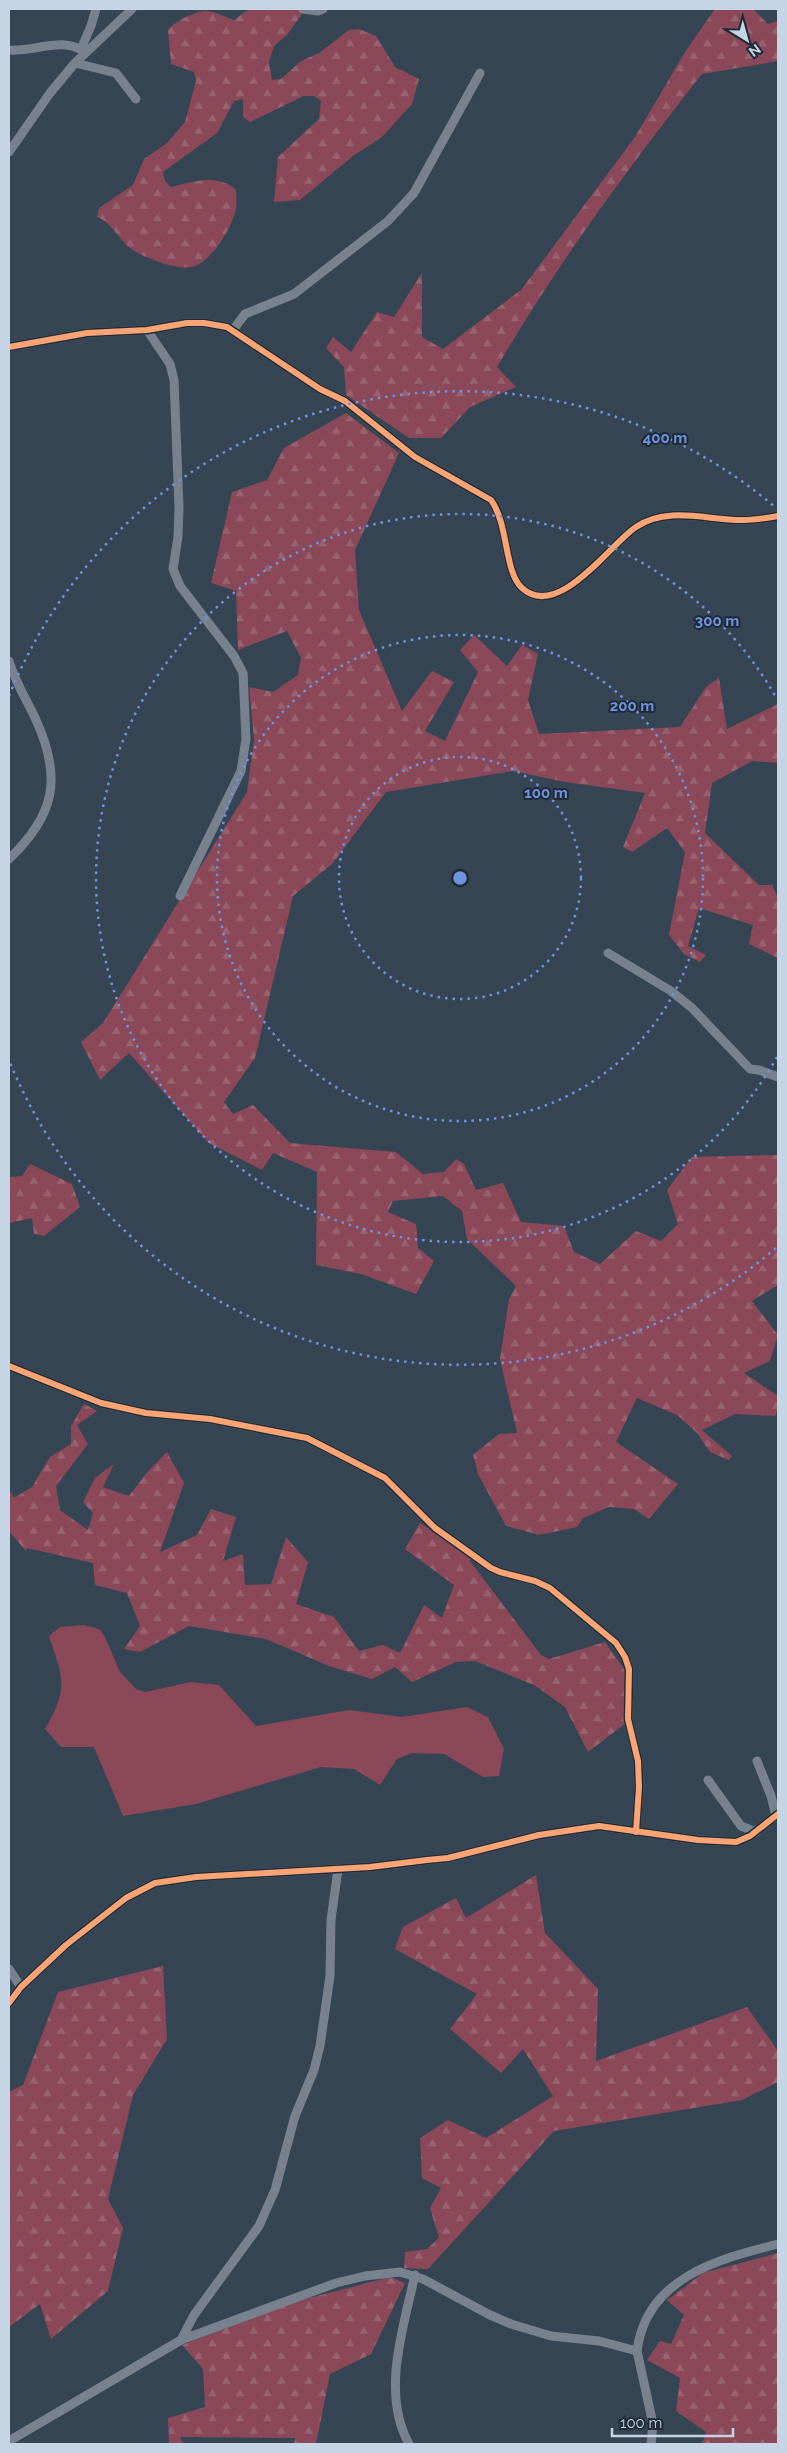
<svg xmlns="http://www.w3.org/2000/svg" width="787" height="2453" font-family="Raleway,sans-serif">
<defs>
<pattern id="forest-firs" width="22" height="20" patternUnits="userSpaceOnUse" patternTransform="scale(1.25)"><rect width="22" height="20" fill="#8a4858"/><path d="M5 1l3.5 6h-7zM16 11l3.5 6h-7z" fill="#996270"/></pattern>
</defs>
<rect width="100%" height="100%" fill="#364553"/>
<path fill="#8a4858" d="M 84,1625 L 99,1629 L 104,1635 L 120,1672 L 136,1689 L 145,1692 L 191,1682 L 219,1685 L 256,1726 L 349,1710 L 402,1717 L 467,1707 L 488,1717 L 504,1749 L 499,1776 L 483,1777 L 444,1754 L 412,1753 L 397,1759 L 380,1785 L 354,1769 L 321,1767 L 196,1804 L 123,1816 L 94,1747 L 61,1747 L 45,1729 C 69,1689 63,1678 49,1636 L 60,1627 Z"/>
<g fill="url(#forest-firs)">
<path d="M 249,9 L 310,9 L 302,14 L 287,35 L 274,46 L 269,62 L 272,80 L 281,79 L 301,61 L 319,53 L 349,30 L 359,29 L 376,36 L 395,67 L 419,79 L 412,104 L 382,137 L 353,156 L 300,200 L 274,202 L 278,157 L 319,119 L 321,101 L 314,96 L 304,96 L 250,122 L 243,117 L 243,99 L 234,101 L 217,133 L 163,172 L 165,181 L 171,187 C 193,182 217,173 236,190 C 236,196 237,203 236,209 C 232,227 211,264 191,267 C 176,270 145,258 133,250 C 119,241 113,223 97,217 L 99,208 L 133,185 L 144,159 L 167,143 L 185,122 L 196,81 L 194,72 L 171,64 L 168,30 C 173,24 177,22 184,18 C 207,6 211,11 234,20 Z"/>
<path d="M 715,9 L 753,9 L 768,24 L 778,21 L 778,61 L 702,74 C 628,168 558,263 497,367 L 516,387 L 470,407 L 441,438 L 409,438 L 346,395 L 344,367 L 326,348 L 333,337 L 351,352 L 377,312 L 394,317 L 422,273 L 422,337 L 443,349 L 521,290 L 635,137 L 685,52 Z"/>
<path d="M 346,413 L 399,453 L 355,550 L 359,610 L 402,711 L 432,671 L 454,682 L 425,731 L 445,741 L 478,672 L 460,650 L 474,635 L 507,666 L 522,645 L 538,654 L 528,700 L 539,734 L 680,727 L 706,687 L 719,678 L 727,729 L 778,704 L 778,763 L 752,761 L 712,783 L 705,833 L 759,885 L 772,885 L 778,898 L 778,958 L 749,944 L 753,925 L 699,908 L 688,946 L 706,955 L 700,962 L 684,954 L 669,935 L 685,852 L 667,828 L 632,852 L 623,847 L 645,793 L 565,782 L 513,771 L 386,792 L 332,864 L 293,896 L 255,1058 L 224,1102 L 233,1114 L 253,1105 L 290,1143 L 396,1152 L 423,1174 L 444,1172 L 456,1159 L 464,1164 L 476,1190 L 503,1183 L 521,1222 L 564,1226 L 574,1252 L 600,1264 L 636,1231 L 661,1241 L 678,1224 L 667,1190 L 692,1157 L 778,1155 L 778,1285 L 752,1301 L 778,1335 L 770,1361 L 744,1373 L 778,1396 L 778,1408 L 775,1416 L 735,1414 L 702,1430 L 732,1456 L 729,1460 L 710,1452 L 697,1433 L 677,1415 L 637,1398 L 616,1442 L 678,1484 L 649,1519 L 634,1509 L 609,1507 L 583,1518 L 577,1527 L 539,1535 L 506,1526 L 478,1474 L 473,1455 L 499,1434 L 517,1433 L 500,1359 L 509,1299 L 516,1286 L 467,1239 L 462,1211 L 443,1196 L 393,1201 L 388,1212 L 416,1224 L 418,1248 L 434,1261 L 416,1294 L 361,1274 L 316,1265 L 317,1172 L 273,1153 L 262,1170 L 209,1143 L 129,1053 L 100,1080 L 81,1042 L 103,1023 L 247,792 L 254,739 L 249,687 L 273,692 L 298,675 L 301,658 L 287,631 L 238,650 L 236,591 L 211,583 L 232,492 L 267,480 L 284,448 Z"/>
<path d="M 30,1164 L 72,1184 L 80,1207 L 44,1236 L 34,1234 L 32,1218 L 9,1223 L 9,1177 L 22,1176 Z"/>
<path d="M 84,1404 L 97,1411 L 77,1425 L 88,1444 L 56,1486 L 60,1510 L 88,1530 L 93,1513 L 83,1502 L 95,1478 L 114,1464 L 103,1487 L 129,1496 L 148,1471 L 167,1452 L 184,1483 L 160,1552 L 197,1535 L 211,1509 L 236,1517 L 223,1561 L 243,1554 L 245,1585 L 271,1584 L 286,1537 L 308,1562 L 296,1604 L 334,1617 L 359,1651 L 383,1645 L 400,1653 L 424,1605 L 442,1618 L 454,1585 L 405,1549 L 420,1523 L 471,1558 L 470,1561 L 541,1655 L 549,1659 L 605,1642 L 626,1672 L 626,1723 L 588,1752 L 565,1707 L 534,1685 L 475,1661 L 456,1662 L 412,1682 L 395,1667 L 372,1679 L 329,1666 L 266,1639 L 189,1626 L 140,1652 L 124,1649 L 140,1626 L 127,1593 L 95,1585 L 93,1563 L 27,1548 L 26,1551 L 9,1531 L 9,1489 L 14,1498 L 32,1487 L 50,1457 L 71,1444 L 71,1426 Z"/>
<path d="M 536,1875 L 545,1933 L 598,1989 L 596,2061 L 747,2007 L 778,2051 L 778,2082 L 742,2100 L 554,2131 L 428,2269 L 404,2268 L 405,2252 L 427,2249 L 439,2238 L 430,2208 L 441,2188 L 422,2178 L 420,2138 L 448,2120 L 486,2138 L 553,2096 L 523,2049 L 501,2073 L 450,2029 L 477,1994 L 395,1949 L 403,1927 L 456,1898 L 466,1918 Z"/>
<path d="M 163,1966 L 167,2039 L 133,2095 L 108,2199 L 123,2228 L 108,2291 L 51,2339 L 40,2304 L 9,2327 L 9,2092 L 23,2085 L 58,1992 Z"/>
<path d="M 778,2253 L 778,2444 L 702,2444 L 706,2432 L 676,2411 L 680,2378 L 647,2360 L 660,2341 L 671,2344 L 684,2315 L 667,2300 L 703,2273 Z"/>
<path d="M 390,2277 L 405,2283 L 371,2354 L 330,2374 L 316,2444 L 294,2444 L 295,2438 L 180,2437 L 184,2444 L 169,2444 L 168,2418 L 205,2407 L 203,2369 L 182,2345 L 294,2302 Z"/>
</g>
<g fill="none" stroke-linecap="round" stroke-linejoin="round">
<g stroke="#77828e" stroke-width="9">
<path d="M 303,9 L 318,11 L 323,9"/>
<path d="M 81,49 L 91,26 L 96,9"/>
<path d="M 9,50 C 35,52 62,36 85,52"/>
<path d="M 75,63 L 116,73 L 136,99"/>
<path d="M 9,152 L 50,93 L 75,63 L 132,9"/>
<path d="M 147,330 L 170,364 L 174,380 L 179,507 L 178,537 L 173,569 L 180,586 L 234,656 L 243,673 L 246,739 L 241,771 L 180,896"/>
<path d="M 233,330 L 245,314 L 294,294 L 388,221 L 414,193 L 480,73"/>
<path d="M 9,347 L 87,333 L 147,330 L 187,323 L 204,323 L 227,327 L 320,389 L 345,401 L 415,457 L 491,500 C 509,525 504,572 522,588 C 558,621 610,544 636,527 C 669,505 709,521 744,520 C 756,520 767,518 778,516"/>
<path d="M 9,661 C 15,682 27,700 36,720 C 63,779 54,816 9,859"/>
<path d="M 608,953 L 671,991 L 692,1008 L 750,1069 L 759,1070 L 778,1077"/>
<path d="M 9,1366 L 101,1403 L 146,1413 L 210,1419 L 307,1438 L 385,1478 L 435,1528 L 491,1568 L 500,1572 L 535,1581 L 550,1588 L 616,1643 L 625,1657 L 629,1669 L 628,1719 L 638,1761 L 639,1787 L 636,1832"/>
<path d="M 757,1761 L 771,1796 L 776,1816"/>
<path d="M 708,1780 L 741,1826 L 756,1832"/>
<path d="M 9,1969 L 21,1987"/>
<path d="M 9,2003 L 21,1987 L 66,1945 L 126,1898 L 155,1883 L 196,1877 L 370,1867 L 427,1860 L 448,1858 L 539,1835 L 599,1826 L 698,1840 L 736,1842 L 750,1836 L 778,1814"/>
<path d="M 181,2340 L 336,2283 L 365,2276 L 400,2272 L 423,2279 L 490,2315 L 511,2324 L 551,2336 L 599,2341 L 637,2351"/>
<path d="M 9,2441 L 181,2340 L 194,2315 L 259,2226 L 275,2190 L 295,2116 L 314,2070 L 320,2046 L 330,1976 L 331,1920 L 338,1869"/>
<path d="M 409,2444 C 381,2393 403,2329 415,2275"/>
<path d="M 651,2444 L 653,2424 L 637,2351 C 646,2278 718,2259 778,2244"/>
</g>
<g stroke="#1f2b36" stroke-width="9">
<g id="cycleway">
<path d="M 9,347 L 87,333 L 147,330 L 187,323 L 204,323 L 227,327 L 320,389 L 345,401 L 415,457 L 491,500 C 509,525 504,572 522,588 C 558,621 610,544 636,527 C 669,505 709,521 744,520 C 756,520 767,518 778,516"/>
<path d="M 9,1366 L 101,1403 L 146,1413 L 210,1419 L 307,1438 L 385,1478 L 435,1528 L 491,1568 L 500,1572 L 535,1581 L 550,1588 L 616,1643 L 625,1657 L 629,1669 L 628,1719 L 638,1761 L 639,1787 L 636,1832"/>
<path d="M 9,2003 L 21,1987 L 66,1945 L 126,1898 L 155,1883 L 196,1877 L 370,1867 L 427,1860 L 448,1858 L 539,1835 L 599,1826 L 698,1840 L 736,1842 L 750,1836 L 778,1814"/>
</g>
</g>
<use href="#cycleway" stroke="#fda474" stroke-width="6"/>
</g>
<g fill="none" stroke="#7192de" stroke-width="2.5" stroke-dasharray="2.5 5">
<circle cx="460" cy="878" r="121"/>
<circle cx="460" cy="878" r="243"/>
<path d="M777 1057A364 364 0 1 1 777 699"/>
<path d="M776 1248A486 486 0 0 1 9 1060M9 696A486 486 0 0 1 776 508"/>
</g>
<circle cx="460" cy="878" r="8" fill="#7192de" stroke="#1f2b36" stroke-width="2.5"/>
<g font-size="15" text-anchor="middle" font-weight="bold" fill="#7192de" stroke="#1f2b36" stroke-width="4" stroke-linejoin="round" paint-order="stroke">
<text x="665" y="443">400 m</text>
<text x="717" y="626">300 m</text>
<text x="632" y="711">200 m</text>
<text x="546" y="798">100 m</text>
</g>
<rect width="787" height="2453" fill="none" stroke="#c5d5e5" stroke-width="20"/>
<g transform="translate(747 40) rotate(143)" stroke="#1f2b36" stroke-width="4" paint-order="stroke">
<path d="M0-4L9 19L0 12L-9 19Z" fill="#c5d5e5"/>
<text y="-8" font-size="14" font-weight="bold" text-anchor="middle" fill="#c5d5e5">N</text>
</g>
<path d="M612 2428v8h121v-8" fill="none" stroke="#c5d5e5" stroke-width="2.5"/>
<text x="620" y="2428" font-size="15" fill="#c5d5e5" stroke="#1f2b36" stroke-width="4" paint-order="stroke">100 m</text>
</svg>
